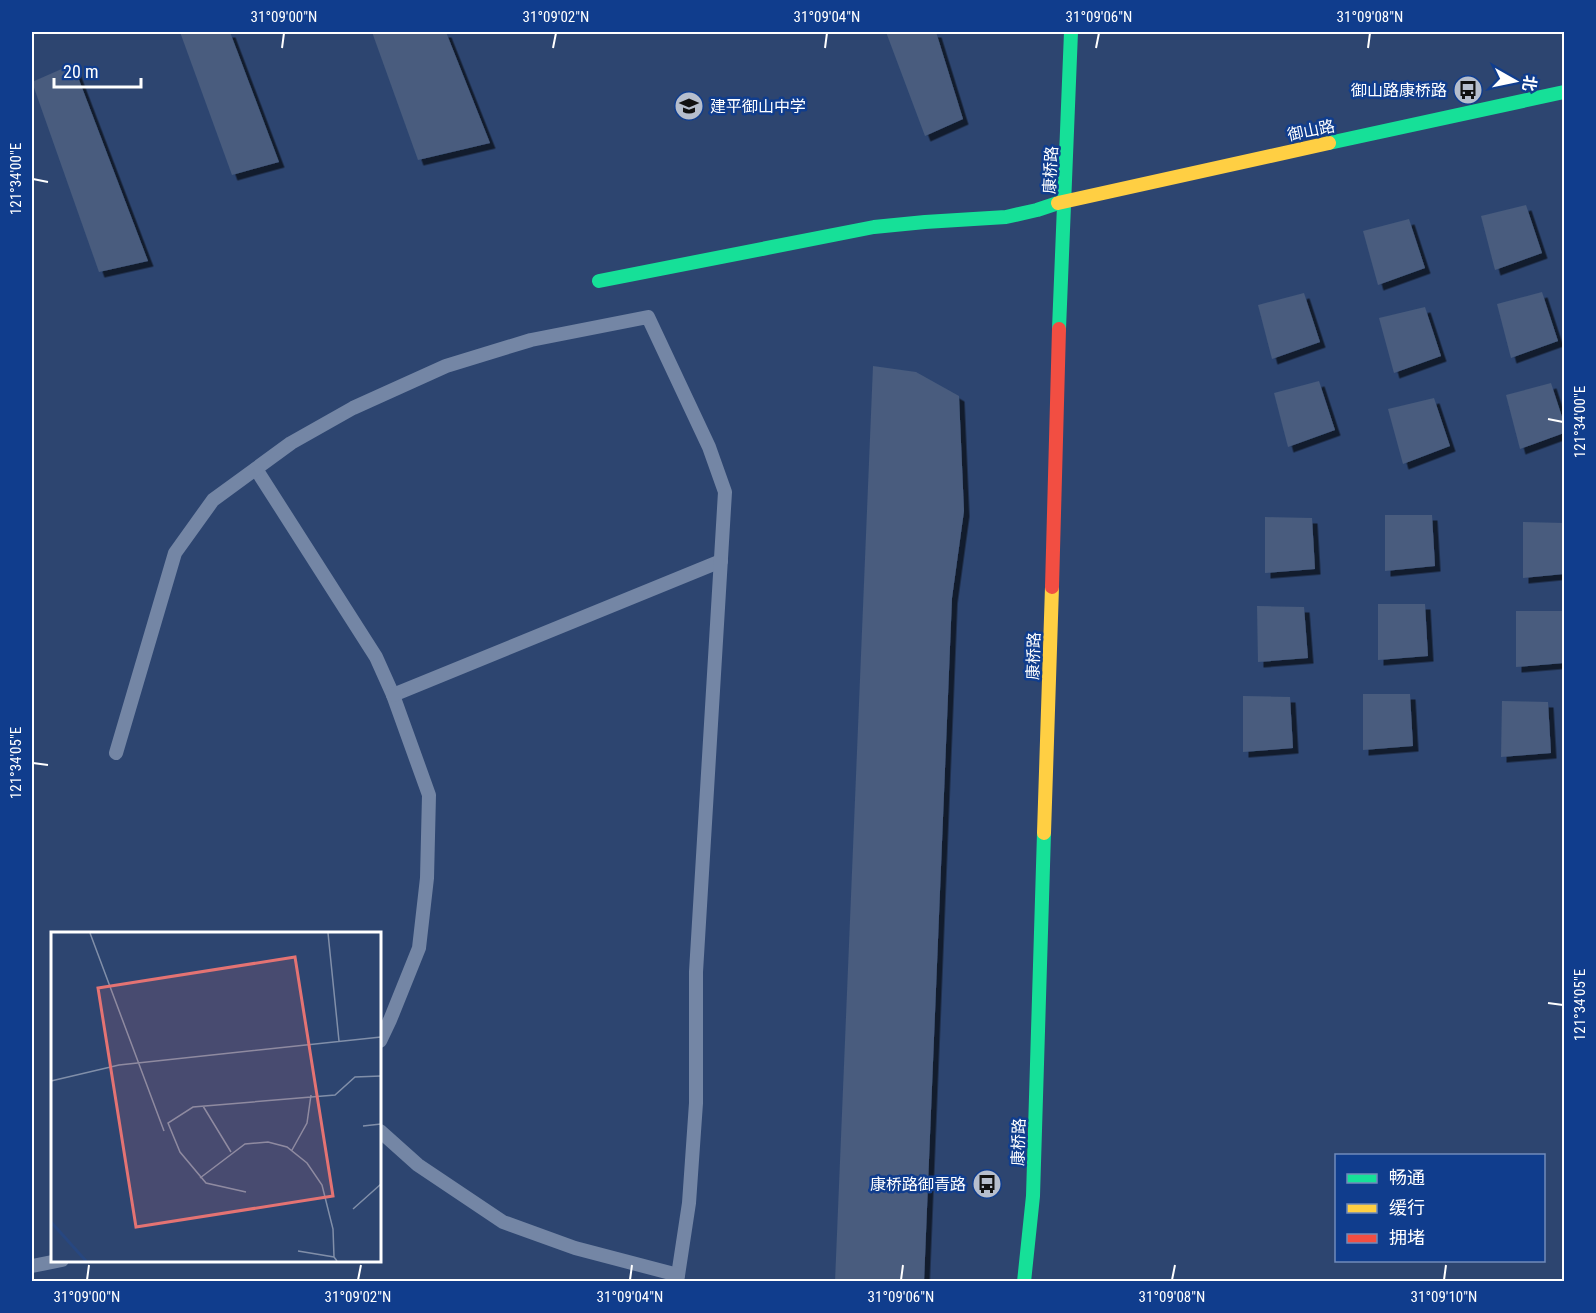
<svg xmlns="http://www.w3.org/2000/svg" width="1596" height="1313" font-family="'Roboto Condensed','Noto Sans SC',sans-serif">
<defs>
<filter id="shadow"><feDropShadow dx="5.5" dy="5.5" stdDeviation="0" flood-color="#0009"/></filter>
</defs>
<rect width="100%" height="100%" fill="#2d4570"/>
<g fill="#485c7e" filter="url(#shadow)">
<path d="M 180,32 L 230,32 L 279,162 L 232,175 Z"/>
<path d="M 372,32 L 446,32 L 490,143 L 418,160 Z"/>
<path d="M 886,32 L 936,32 L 963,119 L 925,136 Z"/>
<path d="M 73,64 L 148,261 L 99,272 L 32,82 Z"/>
<path d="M 1526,205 L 1542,253 L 1495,270 L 1481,216 Z"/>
<path d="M 1409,219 L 1425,268 L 1378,285 L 1363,231 Z"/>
<path d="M 1542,292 L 1558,341 L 1511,358 L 1497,304 Z"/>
<path d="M 1304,293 L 1320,342 L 1272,359 L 1258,305 Z"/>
<path d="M 1425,307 L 1441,356 L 1394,373 L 1379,318 Z"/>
<path d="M 873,366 L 916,372 L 959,396 L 964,511 L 952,598 L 924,1282 L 835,1282 Z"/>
<path d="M 1319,381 L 1335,430 L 1288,447 L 1274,393 Z"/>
<path d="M 1551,383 L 1564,423 L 1564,433 L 1520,449 L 1506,395 Z"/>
<path d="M 1434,398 L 1450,446 L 1403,464 L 1388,409 Z"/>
<path d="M 1385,515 L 1432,515 L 1435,566 L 1385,571 Z"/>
<path d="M 1265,517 L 1312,518 L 1315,569 L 1265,573 Z"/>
<path d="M 1523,522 L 1564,523 L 1564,574 L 1523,578 Z"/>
<path d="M 1378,604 L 1425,604 L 1428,656 L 1378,660 Z"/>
<path d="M 1257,606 L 1304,607 L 1308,658 L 1258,662 Z"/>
<path d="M 1516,611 L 1563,611 L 1564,663 L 1516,667 Z"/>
<path d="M 1363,694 L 1410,694 L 1413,746 L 1363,750 Z"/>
<path d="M 1243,696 L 1290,697 L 1293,748 L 1243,752 Z"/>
<path d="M 1502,701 L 1548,702 L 1551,753 L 1501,757 Z"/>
</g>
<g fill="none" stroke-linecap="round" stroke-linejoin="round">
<g stroke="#7486a5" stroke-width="14">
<path d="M 256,469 L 376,657 L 393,695 L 429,795 L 427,878 L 419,948 L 390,1020 L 380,1041"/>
<path d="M 393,695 L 721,561"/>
<path d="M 116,753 L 175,553 L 213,500 L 291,443 L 353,408 L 446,366 L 531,340 L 648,317 L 709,447 L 725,492 L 696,972 L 696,1103 L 689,1203 L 677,1282"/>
<path d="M 380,1131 L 418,1165 L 503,1222 L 575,1248 L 678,1275"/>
<path d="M 32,1266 L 62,1260"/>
</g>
<g stroke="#16e098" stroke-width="14">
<path d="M 1329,143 L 1564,92"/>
<path d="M 599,281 L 874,227 L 925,222 L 1006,217 L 1037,210 L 1058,203"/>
<path d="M 1059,329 L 1071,32"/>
<path d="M 1024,1282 L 1033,1196 L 1044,833"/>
</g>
<g stroke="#ffcf43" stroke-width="14">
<path d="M 1058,203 L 1329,143"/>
<path d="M 1044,833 L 1052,587"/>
</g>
<path stroke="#f24e42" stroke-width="14" d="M 1052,587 L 1059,329"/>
</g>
<path fill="none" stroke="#fff" stroke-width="2" d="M 282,48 L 284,33M 553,48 L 556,33M 825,48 L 827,33M 1096,48 L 1099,33M 1368,48 L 1370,33M 33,179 L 48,182M 1548,419 L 1563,422M 33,763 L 48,765M 1548,1003 L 1563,1005M 87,1280 L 89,1265M 358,1280 L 361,1265M 630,1280 L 632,1265M 901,1280 L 903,1265M 1172,1280 L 1175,1265M 1444,1280 L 1446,1265"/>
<defs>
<g id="bus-disc" transform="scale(1.5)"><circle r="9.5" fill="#b6becd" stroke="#103d8d"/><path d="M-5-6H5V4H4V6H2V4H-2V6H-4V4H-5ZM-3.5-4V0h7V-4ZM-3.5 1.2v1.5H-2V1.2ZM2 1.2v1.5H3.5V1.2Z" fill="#111"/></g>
<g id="school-disc" transform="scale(1.5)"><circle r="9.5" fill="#b6becd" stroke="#103d8d"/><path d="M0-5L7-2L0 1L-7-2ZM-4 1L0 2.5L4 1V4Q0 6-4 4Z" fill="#111"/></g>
</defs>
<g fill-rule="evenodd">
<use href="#bus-disc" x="1468" y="90"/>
<use href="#school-disc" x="689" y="106"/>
<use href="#bus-disc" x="987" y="1184"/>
</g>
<g text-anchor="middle" stroke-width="5" stroke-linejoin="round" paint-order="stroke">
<g font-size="16" fill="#fff" stroke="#103d8d" text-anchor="end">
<text x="1447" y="96">御山路康桥路</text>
<text x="710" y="112" text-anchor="start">建平御山中学</text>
<text x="966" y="1190">康桥路御青路</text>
</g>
<g font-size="16" fill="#fff" stroke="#103d8d">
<text transform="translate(1311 130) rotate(-12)" y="6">御山路</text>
<text transform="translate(1050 170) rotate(-87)" y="6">康桥路</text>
<text transform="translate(1033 656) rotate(-88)" y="6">康桥路</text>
<text transform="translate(1018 1142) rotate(-88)" y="6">康桥路</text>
</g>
</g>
<g transform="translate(51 932)">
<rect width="330" height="330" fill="#2d4570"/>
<path fill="none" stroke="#274780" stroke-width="3" d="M 0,290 L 35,329"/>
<path fill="none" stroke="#818fa9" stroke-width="1.5" d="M 39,1 L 113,199M 277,1 L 288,109M 0,149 L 68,133 L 330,105M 152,174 L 180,220M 312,194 L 330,192M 241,218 L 256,191 L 260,163M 149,246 L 194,212 L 217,210 L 236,215 L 256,231 L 271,253 L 282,297 L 283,325M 195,260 L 155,251 L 129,220 L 117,191 L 142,175 L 284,163 L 304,145 L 330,144M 302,277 L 330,252M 247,319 L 283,325 L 286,329"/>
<path fill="#e47373" fill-opacity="0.15" stroke="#e47373" stroke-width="3" d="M 244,25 L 282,264 L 85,295 L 47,56 Z"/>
<rect width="330" height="330" fill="none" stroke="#fff" stroke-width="3"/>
</g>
<rect width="1596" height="1313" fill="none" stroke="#103d8d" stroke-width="66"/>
<rect x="1335" y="1154" width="210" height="108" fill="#103d8d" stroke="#708bbb" stroke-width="1.5"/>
<rect x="1347" y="1174" width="30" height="9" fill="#16e098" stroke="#708bbb" stroke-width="1.5"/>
<text x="1389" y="1184" font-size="18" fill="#ffffff">畅通</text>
<rect x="1347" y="1204" width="30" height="9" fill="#ffcf43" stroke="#708bbb" stroke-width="1.5"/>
<text x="1389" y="1214" font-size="18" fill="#ffffff">缓行</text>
<rect x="1347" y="1234" width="30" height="9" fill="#f24e42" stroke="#708bbb" stroke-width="1.5"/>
<text x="1389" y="1244" font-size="18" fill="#ffffff">拥堵</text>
<g transform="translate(1515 81) rotate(99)" stroke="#103d8d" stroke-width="4.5" paint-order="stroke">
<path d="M0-4.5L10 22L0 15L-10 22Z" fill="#ffffff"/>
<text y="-9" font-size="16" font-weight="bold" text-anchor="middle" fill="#ffffff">北</text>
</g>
<path d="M54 78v9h87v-9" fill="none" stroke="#ffffff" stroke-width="3"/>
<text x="63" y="78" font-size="18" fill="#ffffff" stroke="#103d8d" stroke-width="4.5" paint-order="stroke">20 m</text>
<rect x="33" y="33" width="1530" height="1247" fill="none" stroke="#fff" stroke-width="2"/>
<g font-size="15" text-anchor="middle" fill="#fff">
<text x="284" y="22">31°09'00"N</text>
<text x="556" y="22">31°09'02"N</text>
<text x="827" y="22">31°09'04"N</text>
<text x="1099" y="22">31°09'06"N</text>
<text x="1370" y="22">31°09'08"N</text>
<text transform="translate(16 179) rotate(-90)" y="5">121°34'00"E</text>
<text transform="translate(1580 422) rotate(-90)" y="5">121°34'00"E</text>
<text transform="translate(16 763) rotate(-90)" y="5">121°34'05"E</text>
<text transform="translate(1580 1005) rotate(-90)" y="5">121°34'05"E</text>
<text x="87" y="1302">31°09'00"N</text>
<text x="358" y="1302">31°09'02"N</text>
<text x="630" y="1302">31°09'04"N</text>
<text x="901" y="1302">31°09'06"N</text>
<text x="1172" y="1302">31°09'08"N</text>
<text x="1444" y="1302">31°09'10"N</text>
</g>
</svg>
